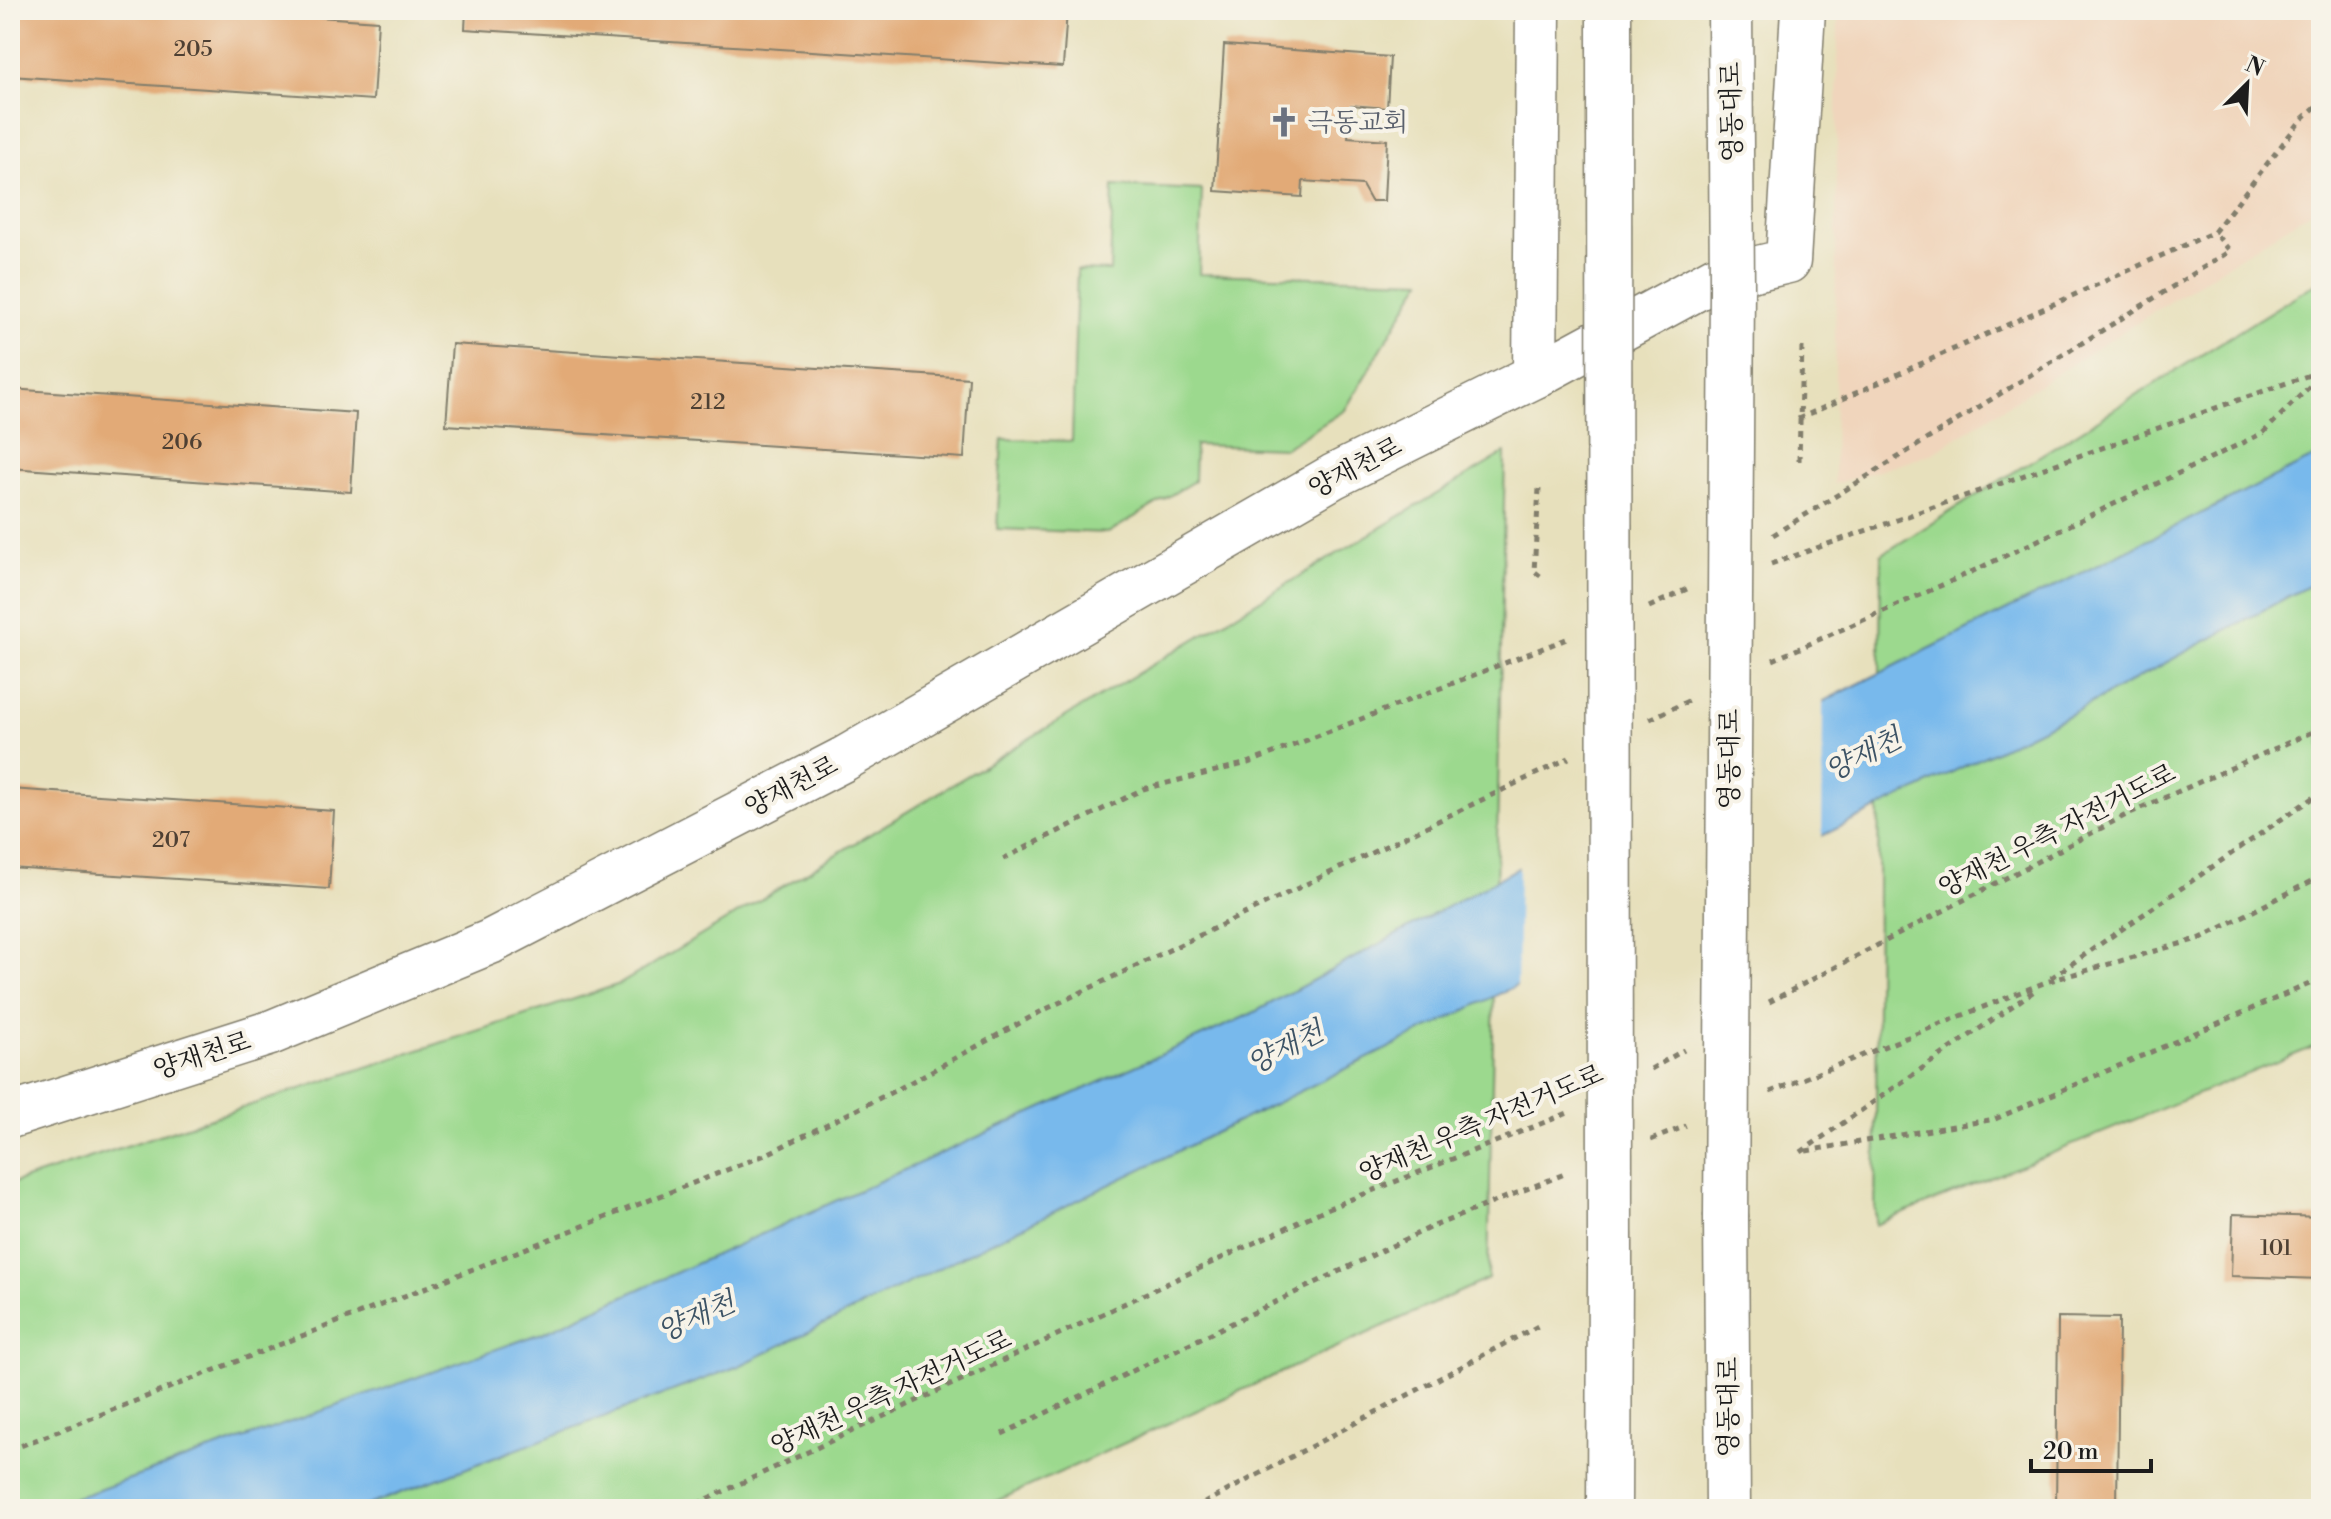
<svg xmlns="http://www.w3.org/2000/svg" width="2331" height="1519" font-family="'Libre Bodoni','Noto Serif KR',serif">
<rect width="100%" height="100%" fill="#f7f3e8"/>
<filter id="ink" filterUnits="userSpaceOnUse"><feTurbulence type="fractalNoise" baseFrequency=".0125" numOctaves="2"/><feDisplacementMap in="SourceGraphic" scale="16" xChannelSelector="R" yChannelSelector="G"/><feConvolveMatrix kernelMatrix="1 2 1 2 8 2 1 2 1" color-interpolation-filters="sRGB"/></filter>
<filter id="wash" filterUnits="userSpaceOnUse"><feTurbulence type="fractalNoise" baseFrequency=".006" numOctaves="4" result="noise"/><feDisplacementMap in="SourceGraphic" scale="32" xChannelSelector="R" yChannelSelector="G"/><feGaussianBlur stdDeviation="1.8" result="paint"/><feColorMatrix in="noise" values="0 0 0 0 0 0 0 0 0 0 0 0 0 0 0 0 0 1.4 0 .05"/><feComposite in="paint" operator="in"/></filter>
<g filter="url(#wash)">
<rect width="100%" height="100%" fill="#e7e0bc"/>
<path fill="#f0d5bc" d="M 1838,10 L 2321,10 L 2321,205 L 1931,454 L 1834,484 Z"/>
<g fill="#9cd98e" stroke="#5c7a55" stroke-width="2">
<path d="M 1113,186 L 1202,190 L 1199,274 L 1422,280 L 1345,410 L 1285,448 L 1195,445 L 1194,481 L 1108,533 L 997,529 L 1002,439 L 1072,441 L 1077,270 L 1110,271 Z"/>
<path d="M 2321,280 L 2321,1044 L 1875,1225 L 1881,555 Z"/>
<path d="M 1505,453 L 1488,1279 L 979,1509 L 10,1509 L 10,1184 L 620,984 Z"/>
</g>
<path fill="#78b9ec" stroke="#4a6a84" stroke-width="2" d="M 2321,454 L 2321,579 L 2073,713 L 739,1366 L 358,1509 L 31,1509 L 87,1494 L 542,1333 L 1253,1013 L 1818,704 Z"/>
<path fill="#e7e0bc" d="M 1823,697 L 1822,841 L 1517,990 L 1519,864 Z"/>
<g id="blocks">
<g fill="#e2aa77">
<path d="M 10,10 L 214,10 L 378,21 L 373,100 L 10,76 Z"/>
<path d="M 466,10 L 1067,10 L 1063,67 L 465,29 Z"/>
<path d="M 1224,45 L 1390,57 L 1387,108 L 1351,105 L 1348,137 L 1387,140 L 1384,201 L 1371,201 L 1362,185 L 1303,181 L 1302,197 L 1215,191 Z"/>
<path d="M 452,344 L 969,378 L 964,458 L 446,425 Z"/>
<path d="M 10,389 L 356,413 L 351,492 L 10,468 Z"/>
<path d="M 10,789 L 334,811 L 329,889 L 10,868 Z"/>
<path d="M 2233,1214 L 2321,1217 L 2321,1279 L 2231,1276 Z"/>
<path d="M 2058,1317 L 2119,1318 L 2117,1509 L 2056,1509 Z"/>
</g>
</g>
</g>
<g filter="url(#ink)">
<use href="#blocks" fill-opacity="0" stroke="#827e6c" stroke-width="2"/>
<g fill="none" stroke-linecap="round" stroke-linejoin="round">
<g stroke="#827e6c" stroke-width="47">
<path id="tertiary" d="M 10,1116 L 270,1033 L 490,942 L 844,759 L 1334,476 L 1535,376"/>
</g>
<g stroke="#827e6c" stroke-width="47">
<g id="primary">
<path d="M 1538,10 L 1535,376 L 1716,278 L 1788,261 L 1803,10"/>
<path d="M 1726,1217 L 1728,1509"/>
<path d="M 1609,1509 L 1610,1267"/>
</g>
</g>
<g stroke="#827e6c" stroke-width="5" stroke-dasharray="6 6" stroke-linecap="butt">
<path d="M 1798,419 L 2214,232 L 2302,119 L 2321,102"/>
<path d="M 1799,461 L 1802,347"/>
<path d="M 1539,489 L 1534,571 L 1544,579"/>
<path d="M 1773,535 L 2230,251 L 2214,232"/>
<path d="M 1771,564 L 2321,371"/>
<path d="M 1649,607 L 1687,589"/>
<path d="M 1773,660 L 1967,574 L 2263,433 L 2321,375"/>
<path d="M 1650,719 L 1688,701"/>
<path d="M 1003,859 L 1143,789 L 1248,763 L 1569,638"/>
<path d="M 2051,978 L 2321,792"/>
<path d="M 1769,1002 L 2130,813 L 2321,728"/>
<path d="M 1651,1069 L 1684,1050"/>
<path d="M 1770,1092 L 2046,982 L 2201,938 L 2321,876"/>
<path d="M 1651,1140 L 1686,1126"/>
<path d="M 1806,1151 L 1995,1119 L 2321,979"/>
<path d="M 1801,1152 L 2037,989"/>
<path d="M 1002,1434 L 1429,1228 L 1567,1173"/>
<path d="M 10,1450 L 765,1155 L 900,1088 L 1042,1011 L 1569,758"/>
<path d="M 686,1509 L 1324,1210 L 1568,1113"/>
<path d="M 1193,1509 L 1540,1325"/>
</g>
<use href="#tertiary" stroke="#fff" stroke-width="44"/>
<use href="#primary" stroke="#fff" stroke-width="44"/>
<g stroke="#827e6c" stroke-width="47" stroke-linecap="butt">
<g id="primary-bridge">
<path d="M 1609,10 L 1610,1267"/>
<path d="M 1726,1217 L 1732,286 L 1730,10"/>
</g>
</g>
<use href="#primary-bridge" stroke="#fff" stroke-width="44"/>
</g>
</g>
<defs>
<g id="church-bare" transform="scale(2.4)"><path d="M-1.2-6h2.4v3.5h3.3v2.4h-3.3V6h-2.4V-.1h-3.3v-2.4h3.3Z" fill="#6b7280" stroke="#f7f3e8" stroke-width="2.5" paint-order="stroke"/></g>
</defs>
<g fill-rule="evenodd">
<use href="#church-bare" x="1284" y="122"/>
</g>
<g text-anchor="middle" stroke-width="8" stroke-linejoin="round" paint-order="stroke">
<g font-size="22" fill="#4e4033">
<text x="193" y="56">205</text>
<text x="708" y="409">212</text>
<text x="182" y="449">206</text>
<text x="171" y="847">207</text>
<text x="2276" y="1255">101</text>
</g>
<g font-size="26" fill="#1c1c1c" stroke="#f7f3e8">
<text transform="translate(1731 112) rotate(-91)" y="9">영동대로</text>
<text transform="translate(1355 467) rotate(-28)" y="9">양재천로</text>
<text transform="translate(1729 759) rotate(-90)" y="9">영동대로</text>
<text transform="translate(791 786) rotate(-28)" y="9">양재천로</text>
<text transform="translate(2057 830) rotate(-27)" y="9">양재천 우측 자전거도로</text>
<text transform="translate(202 1055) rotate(-18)" y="9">양재천로</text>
<text transform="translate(1481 1123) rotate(-23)" y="9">양재천 우측 자전거도로</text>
<text transform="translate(891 1392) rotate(-25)" y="9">양재천 우측 자전거도로</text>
<text transform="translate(1728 1407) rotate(-90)" y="9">영동대로</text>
</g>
<g font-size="26" fill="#5b616d" stroke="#f7f3e8" text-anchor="start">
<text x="1308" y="131">극동교회</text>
</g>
<g font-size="28" font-style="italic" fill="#3c5365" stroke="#f7f3e8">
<text transform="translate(1863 754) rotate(-27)" y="10">양재천</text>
<text transform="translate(1285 1047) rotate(-27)" y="10">양재천</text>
<text transform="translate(696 1316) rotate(-24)" y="10">양재천</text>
</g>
</g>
<rect width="2331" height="1519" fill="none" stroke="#f7f3e8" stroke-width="40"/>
<g transform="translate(2247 84) rotate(24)" stroke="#f7f3e8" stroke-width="6" paint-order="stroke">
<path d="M0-6L14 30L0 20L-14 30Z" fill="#1c1c1c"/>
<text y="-12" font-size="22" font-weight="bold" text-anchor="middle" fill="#1c1c1c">N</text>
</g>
<path d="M2031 1459v12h120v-12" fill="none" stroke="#1c1c1c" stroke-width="4"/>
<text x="2043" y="1459" font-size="24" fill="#1c1c1c" stroke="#f7f3e8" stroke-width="6" paint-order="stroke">20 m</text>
</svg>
